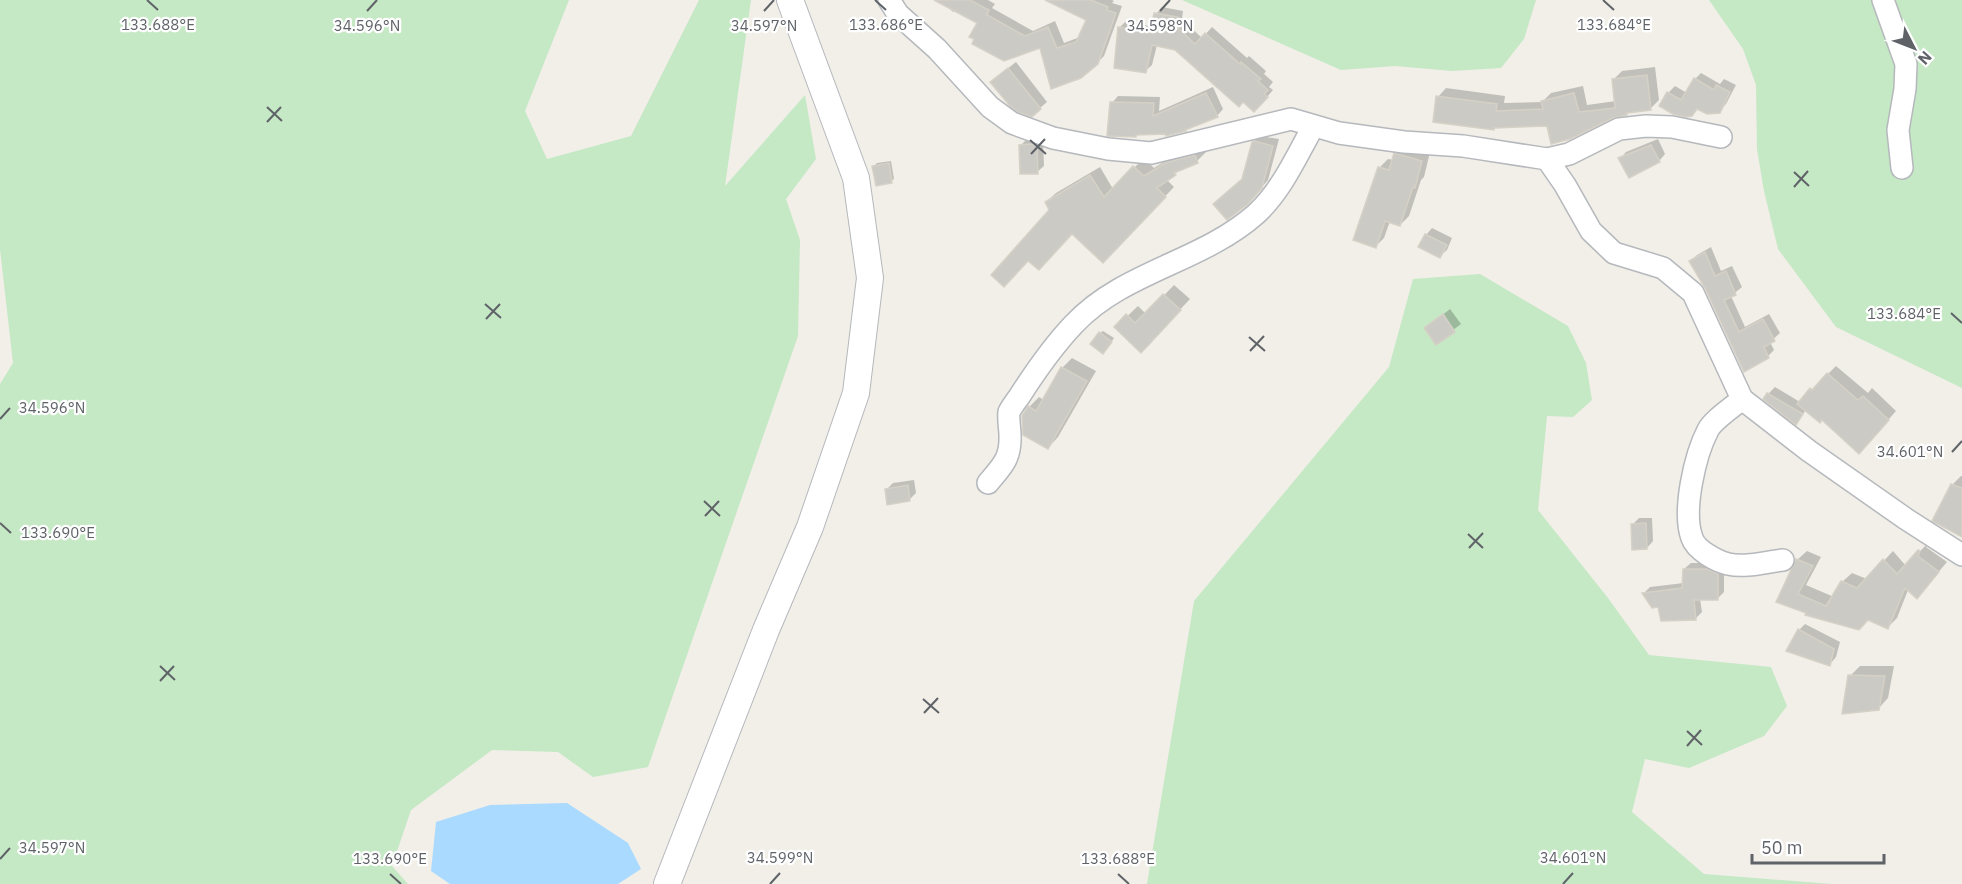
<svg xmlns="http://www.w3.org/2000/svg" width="1962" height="884" font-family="'IBM Plex Sans',sans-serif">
<rect width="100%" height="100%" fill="#f1efe8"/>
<g fill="#c5e8c5">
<path d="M 0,0 L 569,0 L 525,111 L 547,159 L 631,136 L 699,0 L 751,0 L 725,186 L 805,95 L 816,159 L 786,199 L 800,240 L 798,336 L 648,767 L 593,777 L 558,752 L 492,750 L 411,810 L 392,866 L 408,884 L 0,884 L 0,384 L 13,363 L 0,249 Z"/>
<path d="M 1182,0 L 1536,0 L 1524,39 L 1501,68 L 1452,71 L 1395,66 L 1341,70 Z"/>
<path d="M 1709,0 L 1962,0 L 1962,388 L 1836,327 L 1778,249 L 1764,191 L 1757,149 L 1756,85 L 1743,49 Z"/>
<path d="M 1480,274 L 1568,326 L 1586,363 L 1592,400 L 1573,417 L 1547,416 L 1538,510 L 1608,598 L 1649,655 L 1771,667 L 1787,706 L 1764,736 L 1689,768 L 1645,759 L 1632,812 L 1704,874 L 1832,884 L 1147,884 L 1194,601 L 1389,367 L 1413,279 Z"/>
</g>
<path fill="#aadaff" d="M 567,803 L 628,843 L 641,869 L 618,884 L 450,884 L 431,871 L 436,822 L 490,805 Z"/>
<g fill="#0003">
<path d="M 940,0 L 988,0 L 995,4 L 992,8 L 1033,31 L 1055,21 L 1064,43 L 1080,37 L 1088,19 L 1049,0 L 1112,0 L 1114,1 L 1112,3 L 1122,6 L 1104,56 L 1097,63 L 1041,46 L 979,23 L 955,10 L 953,12 Z"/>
<path d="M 1162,7 L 1183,11 L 1182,19 L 1202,38 L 1212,27 L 1247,58 L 1249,56 L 1266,71 L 1264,74 L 1273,82 L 1269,87 L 1273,90 L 1261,104 L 1175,48 L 1157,45 L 1152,65 L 1145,71 L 1119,28 L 1126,21 L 1153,27 L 1156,14 Z"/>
<path d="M 1016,62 L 1047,102 L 1040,108 L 998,76 Z"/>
<path d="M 1655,67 L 1659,100 L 1651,108 L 1630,111 L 1627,114 L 1613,116 L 1548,124 L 1438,97 L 1446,88 L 1505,96 L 1504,103 L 1542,102 L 1551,93 L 1583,86 L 1587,105 L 1616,101 L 1613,80 L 1622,71 Z"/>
<path d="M 1701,73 L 1720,84 L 1724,79 L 1736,85 L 1726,104 L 1719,111 L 1698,108 L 1692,115 L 1668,93 L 1675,86 L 1687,93 L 1695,79 Z"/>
<path d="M 1213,87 L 1223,109 L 1217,116 L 1188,127 L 1185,130 L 1138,134 L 1136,136 L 1112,103 L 1118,96 L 1160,97 L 1159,111 Z"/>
<path d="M 1260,136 L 1279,139 L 1268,180 L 1254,196 L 1244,179 L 1253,142 Z"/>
<path d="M 1027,139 L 1043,140 L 1044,166 L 1037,172 L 1021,145 Z"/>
<path d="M 1658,139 L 1665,154 L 1659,161 L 1620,159 L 1626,152 Z"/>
<path d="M 1404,145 L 1430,152 L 1424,177 L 1421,180 L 1409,216 L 1400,225 L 1390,221 L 1384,238 L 1376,246 L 1379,168 L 1388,159 L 1394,160 L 1395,154 Z"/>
<path d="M 1204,147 L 1206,152 L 1197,161 L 1181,168 L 1167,180 L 1174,187 L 1112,252 L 1051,210 L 1046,202 L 1056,193 L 1100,167 L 1113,189 L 1144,158 L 1154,168 L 1176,154 Z"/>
<path d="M 891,161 L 894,179 L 891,181 L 874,166 L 877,163 Z"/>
<path d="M 1432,228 L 1452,238 L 1447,250 L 1440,256 L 1426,235 Z"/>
<path d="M 1711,247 L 1721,271 L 1732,266 L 1742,287 L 1731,296 L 1745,327 L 1769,314 L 1780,333 L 1770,342 L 1774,350 L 1768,356 L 1744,370 L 1706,287 L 1691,261 L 1697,255 Z"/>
<path d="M 1174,285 L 1190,299 L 1141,351 L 1116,327 L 1138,306 L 1146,314 Z"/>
<path d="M 1450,309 L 1461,324 L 1436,343 L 1426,328 Z"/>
<path d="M 1103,331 L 1114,338 L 1106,350 L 1100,333 Z"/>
<path d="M 1072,358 L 1096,371 L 1058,437 L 1048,448 L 1029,407 L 1039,397 L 1044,400 L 1062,368 Z"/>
<path d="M 1836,366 L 1868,393 L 1872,388 L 1896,411 L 1868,443 L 1806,410 L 1796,423 L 1768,394 L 1775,387 L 1800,402 Z"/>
<path d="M 1961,476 L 1962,476 L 1962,535 L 1952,485 Z"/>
<path d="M 914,480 L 916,493 L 910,499 L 886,490 L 893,483 Z"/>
<path d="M 1639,518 L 1652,518 L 1653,541 L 1647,548 L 1632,525 Z"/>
<path d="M 1928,543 L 1926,547 L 1947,562 L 1917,597 L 1908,590 L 1897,618 L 1888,627 L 1869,619 L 1808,612 L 1778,601 L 1797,560 L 1807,551 L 1821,557 L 1806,585 L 1834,597 L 1842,582 L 1852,573 L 1867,579 L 1893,551 L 1906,566 Z"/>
<path d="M 1691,563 L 1714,563 L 1724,568 L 1724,592 L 1717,599 L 1700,599 L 1702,612 L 1695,619 L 1660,605 L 1644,593 L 1650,587 L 1684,583 L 1684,569 Z"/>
<path d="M 1805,624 L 1840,642 L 1836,657 L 1830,664 L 1799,630 Z"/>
<path d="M 1860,666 L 1894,666 L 1888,698 L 1878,709 L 1850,676 Z"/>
</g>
<g fill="#cccac5" stroke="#d6d1c6" stroke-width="1.5">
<path d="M 934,0 L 970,0 L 989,10 L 987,15 L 1025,36 L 1048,27 L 1057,48 L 1076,42 L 1086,20 L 1045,0 L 1091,0 L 1108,7 L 1107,10 L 1116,13 L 1098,64 L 1081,78 L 1051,89 L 1040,48 L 1004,61 L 972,44 L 974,39 L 969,37 L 977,23 Z"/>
<path d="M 1154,13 L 1178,17 L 1176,26 L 1195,44 L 1205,33 L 1240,64 L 1241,62 L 1261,79 L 1258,81 L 1268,90 L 1264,94 L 1268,97 L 1254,112 L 1243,102 L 1239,107 L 1175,50 L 1152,45 L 1146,73 L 1114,68 L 1118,27 L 1150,33 Z"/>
<path d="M 1008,68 L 1041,109 L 1032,117 L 1018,112 L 1010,106 L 990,82 Z"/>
<path d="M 1647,75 L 1651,110 L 1627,113 L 1627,115 L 1613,118 L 1570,139 L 1551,144 L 1547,126 L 1494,128 L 1494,130 L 1433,122 L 1436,96 L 1497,104 L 1496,111 L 1543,109 L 1541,101 L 1574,93 L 1579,112 L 1615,108 L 1612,79 Z"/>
<path d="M 1694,78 L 1714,90 L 1716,85 L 1730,92 L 1720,113 L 1707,114 L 1697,109 L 1692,116 L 1686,117 L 1673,114 L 1659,106 L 1667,92 L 1681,100 Z"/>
<path d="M 1206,93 L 1218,117 L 1185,130 L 1186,131 L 1166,136 L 1165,134 L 1136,135 L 1136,137 L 1107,136 L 1110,102 L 1154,103 L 1153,116 Z"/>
<path d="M 1254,141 L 1273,146 L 1262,188 L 1248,204 L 1227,220 L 1213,204 L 1242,179 L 1252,142 Z"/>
<path d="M 1033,144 L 1037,146 L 1038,174 L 1020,174 L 1019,145 Z"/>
<path d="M 1651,145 L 1660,162 L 1629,178 L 1618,158 Z"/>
<path d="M 1394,153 L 1422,161 L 1415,188 L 1413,187 L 1400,226 L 1385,221 L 1376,248 L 1353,240 L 1378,167 L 1389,170 Z"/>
<path d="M 1195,155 L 1198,163 L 1174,173 L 1176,175 L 1157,188 L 1166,197 L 1103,263 L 1072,234 L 1039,270 L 1028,261 L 1004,287 L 991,275 L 1049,210 L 1045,202 L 1090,175 L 1104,197 L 1133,166 L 1144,176 L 1165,163 Z"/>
<path d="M 889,163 L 892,183 L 876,186 L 872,166 Z"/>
<path d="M 1425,234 L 1447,245 L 1440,258 L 1418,247 Z"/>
<path d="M 1705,252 L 1715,276 L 1726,271 L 1736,295 L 1724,300 L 1739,332 L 1763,319 L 1775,341 L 1764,347 L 1769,358 L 1744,372 L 1705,288 L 1689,261 Z"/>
<path d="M 1163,294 L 1181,310 L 1141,353 L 1114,327 L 1126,314 L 1135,323 Z"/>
<path d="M 1443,314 L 1455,332 L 1436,345 L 1424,328 Z"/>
<path d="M 1099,332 L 1112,342 L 1103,354 L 1090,344 Z"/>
<path d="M 1061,367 L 1087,381 L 1048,449 L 1023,435 L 1022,416 L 1028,406 L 1036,411 Z"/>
<path d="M 1827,373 L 1858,400 L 1863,396 L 1889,420 L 1859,454 L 1822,420 L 1820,423 L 1797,404 L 1810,388 L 1812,390 Z"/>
<path d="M 1767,393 L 1803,414 L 1796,425 L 1763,399 Z"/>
<path d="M 1951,484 L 1962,488 L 1962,537 L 1932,521 Z"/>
<path d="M 908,485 L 910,501 L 887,505 L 885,489 Z"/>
<path d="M 1646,523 L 1647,549 L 1632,550 L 1631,524 Z"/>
<path d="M 1918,550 L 1920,551 L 1918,556 L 1939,572 L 1917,599 L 1905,588 L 1888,629 L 1868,620 L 1859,630 L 1805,615 L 1806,613 L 1776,602 L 1796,559 L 1813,566 L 1798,594 L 1826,606 L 1841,581 L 1857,588 L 1883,559 L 1897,574 Z"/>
<path d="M 1683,569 L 1707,569 L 1718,574 L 1718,600 L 1694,600 L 1696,620 L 1661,621 L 1658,607 L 1652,608 L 1642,593 L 1682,588 Z"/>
<path d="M 1798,629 L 1834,649 L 1830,666 L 1786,651 Z"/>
<path d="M 1848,675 L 1885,676 L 1879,710 L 1842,714 Z"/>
</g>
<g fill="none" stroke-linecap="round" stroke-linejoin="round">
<g stroke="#b5b8bc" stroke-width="24">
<g id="minor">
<path d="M 889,0 L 898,14 L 937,49 L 990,107 L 1012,123 L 1053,138 L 1108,149 L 1151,153 L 1291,119 L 1339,133 L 1404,142 L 1463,146 L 1547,159 L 1569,154 L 1619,129 L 1646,126 L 1672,127 L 1721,137"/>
<path d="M 1883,0 L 1906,64 L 1905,89 L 1898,130 L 1902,168"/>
<path d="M 1547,159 L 1565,185 L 1591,231 L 1614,253 L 1663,268 L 1693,293 L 1742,399 L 1809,451 L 1906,519 L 1962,555"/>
<path d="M 1742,399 C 1733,407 1713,420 1708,430 C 1695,455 1682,511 1692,538 C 1696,550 1716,561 1728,564 C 1746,568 1765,562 1783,560"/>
<path d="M 988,483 C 1002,466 1011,459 1010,435 C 1010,429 1008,419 1009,412 C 1011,408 1016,401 1019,397 C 1035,372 1053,346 1074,324 C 1124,271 1202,262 1256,214 C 1282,190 1296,157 1313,127"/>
</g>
</g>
<g stroke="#b5b8bc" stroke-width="28">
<path id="tertiary" d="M 667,884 L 766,630 L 810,527 L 856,393 L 870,278 L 856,178 L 790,0"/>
</g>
<use href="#minor" stroke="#fff" stroke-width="21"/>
<use href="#tertiary" stroke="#fff" stroke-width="26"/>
</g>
<path fill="none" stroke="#5f6368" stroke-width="2" d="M 147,0 L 158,10M 875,0 L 886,10M 1603,0 L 1614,10M 367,11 L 377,0M 764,11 L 774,0M 1160,11 L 1170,0M 267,107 L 282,121M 267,122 L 281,107M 1030,140 L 1046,154M 1031,154 L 1045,139M 1794,172 L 1809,186M 1794,187 L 1808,171M 485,304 L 501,318M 1951,313 L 1962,323M 486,319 L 500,304M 1249,337 L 1265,351M 1250,351 L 1264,336M 0,419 L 10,408M 1952,452 L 1962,441M 704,501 L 720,516M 705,516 L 719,501M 0,523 L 11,533M 1468,534 L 1483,548M 1469,548 L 1483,533M 160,666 L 175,680M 160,681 L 174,666M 923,699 L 939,713M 924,713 L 938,698M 1687,731 L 1702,745M 1687,746 L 1701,730M 0,859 L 10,848M 390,874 L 401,884M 1118,874 L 1129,884M 770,884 L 780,873M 1563,884 L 1573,873"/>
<g font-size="15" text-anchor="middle" fill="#5f6368" stroke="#fff" stroke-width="4.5" stroke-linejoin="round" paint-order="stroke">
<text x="158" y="30">133.688°E</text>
<text x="886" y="30">133.686°E</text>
<text x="1614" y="30">133.684°E</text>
<text x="367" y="31">34.596°N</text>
<text x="764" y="31">34.597°N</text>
<text x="1160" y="31">34.598°N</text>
<text x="1904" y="319">133.684°E</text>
<text x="52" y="413">34.596°N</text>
<text x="1910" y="457">34.601°N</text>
<text x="58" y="538">133.690°E</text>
<text x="52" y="853">34.597°N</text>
<text x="780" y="863">34.599°N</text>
<text x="1573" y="863">34.601°N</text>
<text x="390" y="864">133.690°E</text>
<text x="1118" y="864">133.688°E</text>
</g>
<g transform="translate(1914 48) rotate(132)" stroke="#ffffff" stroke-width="4.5" paint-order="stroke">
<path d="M0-4.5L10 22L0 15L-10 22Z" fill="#5f6368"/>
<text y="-9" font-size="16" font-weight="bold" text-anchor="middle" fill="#5f6368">N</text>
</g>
<path d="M1752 854v9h132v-9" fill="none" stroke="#5f6368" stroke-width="3"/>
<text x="1761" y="854" font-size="18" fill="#5f6368" stroke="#ffffff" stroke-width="4.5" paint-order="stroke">50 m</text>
</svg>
